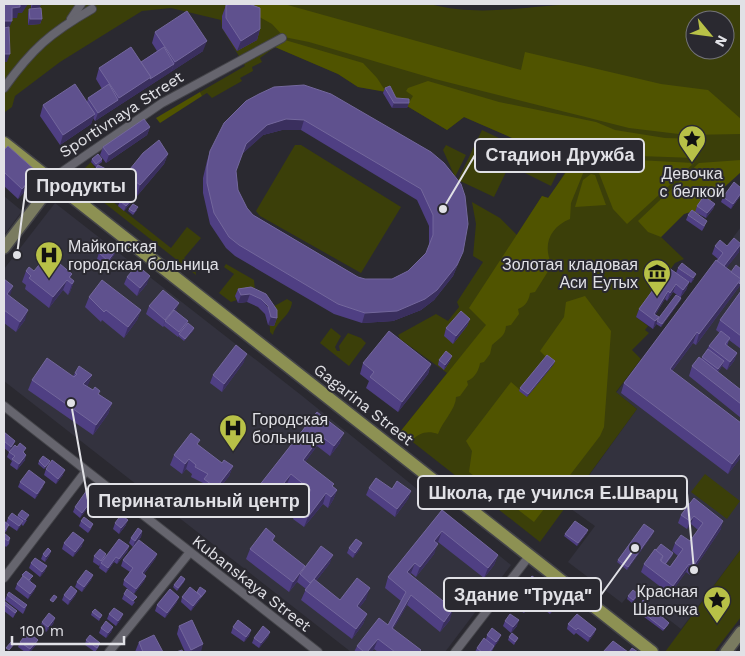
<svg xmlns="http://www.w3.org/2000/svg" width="745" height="656" font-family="'Work Sans',sans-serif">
<rect width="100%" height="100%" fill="#2a2930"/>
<g fill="#33323e">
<path d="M 4,196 L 22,211 L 4,235 Z"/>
<path d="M 55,203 L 301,395 L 511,565 L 445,652 L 351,652 L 4,381 L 4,269 Z"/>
<path d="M 741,227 L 741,549 L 681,629 L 632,591 L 622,603 L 568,562 L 595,526 L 567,506 L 637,409 L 616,393 Z"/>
</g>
<g fill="#3b3f09" fill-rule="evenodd">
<path d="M 4,4 L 90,4 L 92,9 L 95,4 L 430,4 C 483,18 528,5 581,4 C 634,2 688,4 741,4 L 741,172 L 703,202 L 697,217 L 690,212 L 684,214 L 661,237 L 684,259 L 675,263 L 636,317 L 648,326 L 645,330 L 649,333 L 632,350 L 641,359 L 616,392 L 637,409 L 540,542 L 400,432 L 447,373 L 400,339 L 398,335 L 436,314 L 448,321 L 459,307 L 457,302 L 483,262 L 473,256 L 476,224 L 472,202 L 500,218 L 517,235 L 542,196 L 549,198 L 571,163 L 464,117 L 447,130 L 407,106 L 394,103 L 388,92 L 358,87 L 338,74 L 275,47 L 260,58 L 262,62 L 252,67 L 253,71 L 240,78 L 242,81 L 212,98 L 207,93 L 202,96 L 200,92 L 245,66 L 222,28 L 221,20 L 171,8 L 142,11 L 60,62 L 15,96 L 12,107 L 5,112 ZM 695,20 L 725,20 L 725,50 L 695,50 Z"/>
<path d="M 482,130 L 518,147 L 494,197 L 458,180 Z"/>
<path d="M 295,145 L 301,145 L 401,207 L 361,273 L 260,216 L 256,211 Z"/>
<path d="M 446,145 L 466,155 L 455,177 L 443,150 Z"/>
<path d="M 522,149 L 560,167 L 551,186 L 513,167 Z"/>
<path d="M 91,162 L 96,170 L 92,178 L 107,187 L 103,194 L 171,248 L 187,227 L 201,238 L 184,258 L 195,267 L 196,275 L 74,179 Z"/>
<path d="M 226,264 L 254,280 L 255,292 L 235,297 L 237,300 L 231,302 L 219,293 L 234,274 L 224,267 Z"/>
<path d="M 287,299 L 292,302 C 291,316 276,321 273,335 L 270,332 L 269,309 Z"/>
<path d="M 331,328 L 341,336 L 335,347 L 337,351 L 340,351 L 339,346 L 348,333 L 361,338 L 366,343 L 349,366 L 320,343 Z"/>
<path d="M 705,474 L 740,501 L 727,519 L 691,492 Z"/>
<path d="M 741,549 L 741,617 L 714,652 L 665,652 Z"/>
</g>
<g fill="#505400">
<path d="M 254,4 L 284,4 L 521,70 L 525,52 L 661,84 L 708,90 L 741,119 L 741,134 L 687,135 L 629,128 L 435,79 L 309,42 L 284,37 L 272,24 L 252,13 Z"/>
<path d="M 285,40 L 363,63 L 377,78 L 386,92 L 358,87 L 338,74 L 275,47 Z"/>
<path d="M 428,81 L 499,102 L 596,122 L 615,130 L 665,138 L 700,139 L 702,143 L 695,158 L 639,156 L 597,169 L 586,166 L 571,203 L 570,219 C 550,227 542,245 552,265 L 535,292 L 530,293 C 529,300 526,306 518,309 L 519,314 L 511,325 L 506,326 C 505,337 499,338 492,345 L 490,354 L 484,362 L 480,363 C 479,370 475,378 467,381 L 468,385 L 460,396 L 456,397 C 456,409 442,422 438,434 C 427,430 419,433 411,441 L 400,432 L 486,325 L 469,308 L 542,196 L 548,198 L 572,164 L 464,117 L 447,130 L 407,106 L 413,96 L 406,91 L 408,88 Z"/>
<path d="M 200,92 L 202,96 L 160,123 L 156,118 Z"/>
<path d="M 637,160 L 694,163 L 627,224 L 613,209 L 599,173 Z"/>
<path d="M 741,160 L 741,172 L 706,204 L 697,217 L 690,212 L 684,214 L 661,237 L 648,232 L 638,221 L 699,163 Z"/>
<path d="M 591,174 L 595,175 L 606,205 L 575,207 L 583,180 Z"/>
<path d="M 585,296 L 611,331 L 604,427 L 600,436 L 534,522 L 469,472 L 472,451 L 466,441 L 511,382 L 527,396 L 553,364 L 540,351 L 564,317 L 566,302 Z"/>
</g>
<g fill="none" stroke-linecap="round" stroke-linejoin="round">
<g stroke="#444449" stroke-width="10">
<g id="street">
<path d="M 71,19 L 81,4"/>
<path d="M 4,88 C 32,49 50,33 92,9"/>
<path d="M 54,182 L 63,171 L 162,103 L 282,38"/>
<path d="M 4,406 L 318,652"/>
<path d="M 4,578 L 86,471"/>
<path d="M 109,652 L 190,552"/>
<path d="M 455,652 L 530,555"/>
</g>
</g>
<g stroke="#444449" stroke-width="14">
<g id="secondary">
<path d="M 4,248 L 54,182"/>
<path d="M 726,652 L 741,632"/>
</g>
</g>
<g stroke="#444449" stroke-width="15">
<path id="primary" d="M 4,143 L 652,652"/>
</g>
<use href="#street" stroke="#66656e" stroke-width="8"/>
<use href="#secondary" stroke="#7a7b60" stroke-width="11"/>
<use href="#primary" stroke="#8d9153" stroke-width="12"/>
</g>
<g fill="#4f3f83" fill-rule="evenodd">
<path d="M 31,4 L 41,4 L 39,9 L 42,19 L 40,24 L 28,25 L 28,14 L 29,9 L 31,9 Z"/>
<path d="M 226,5 L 260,29 L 257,40 L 237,51 L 222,28 L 222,16 Z"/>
<path d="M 155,32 L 203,51 L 95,121 L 93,118 L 91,124 L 60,145 L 40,116 L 43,105 L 87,102 L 88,98 L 102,89 L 96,79 L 99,68 L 141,62 L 157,51 L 152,43 Z"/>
<path d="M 385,88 L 396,98 L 409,103 L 407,108 L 392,108 L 383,93 Z"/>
<path d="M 246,101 L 431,152 L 463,252 L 453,276 L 434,300 L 421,310 L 393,321 L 362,323 L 334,314 L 235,256 L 226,248 L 210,224 L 203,193 L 203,178 L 207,161 L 210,151 ZM 282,130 L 301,130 L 417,200 L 429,226 L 429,245 L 426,253 L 408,271 L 392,279 L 365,279 L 358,277 L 253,215 L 247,208 L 238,190 L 236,171 L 242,154 L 263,135 Z"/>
<path d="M 150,127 L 147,135 L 106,163 L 100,155 L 103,147 Z"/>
<path d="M 4,150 L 37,172 L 33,182 L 18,199 L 4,186 Z"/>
<path d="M 168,154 L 164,164 L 137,196 L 136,195 L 135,198 L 124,211 L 118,206 L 120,201 L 129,189 L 122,184 L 126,174 Z"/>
<path d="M 92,159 L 102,159 L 102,162 L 98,165 L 114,173 L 107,187 L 91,178 L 97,165 L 96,167 L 91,162 Z"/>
<path d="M 741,188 L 741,195 L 731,209 L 721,202 L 723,197 Z"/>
<path d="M 715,204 L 713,209 L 706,218 L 695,212 L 697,206 Z"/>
<path d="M 129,209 L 137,210 L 133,215 L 128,211 Z"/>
<path d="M 688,215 L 705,226 L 702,231 L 686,220 Z"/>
<path d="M 715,246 L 727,246 L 739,252 L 726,268 L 731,272 L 741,269 L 741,284 L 696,345 L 693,343 L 672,371 L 741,423 L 741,457 L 728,474 L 621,393 L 624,383 L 718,259 L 712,254 Z"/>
<path d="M 116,250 L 114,255 L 106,266 L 97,259 L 99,253 Z"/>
<path d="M 669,268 L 689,282 L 686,290 L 680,298 L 681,298 L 680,301 L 661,327 L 656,324 L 653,329 L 636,317 L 639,309 ZM 673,292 L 680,297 L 658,319 L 655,315 L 665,299 L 667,301 Z"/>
<path d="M 678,268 L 694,279 L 691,283 L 676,273 Z"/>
<path d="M 26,271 L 72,274 L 70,278 L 74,281 L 70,292 L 68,295 L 63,290 L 49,308 L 25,289 L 26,285 L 22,282 Z"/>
<path d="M 127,277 L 147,284 L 137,296 L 124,284 Z"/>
<path d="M 4,279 L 9,296 L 25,320 L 16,332 L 4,323 Z"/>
<path d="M 251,287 L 277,318 L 274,326 L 268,325 L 265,314 L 258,307 L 247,302 L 238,303 L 235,296 L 238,289 Z"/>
<path d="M 741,291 L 741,349 L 729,340 L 727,346 L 737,353 L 734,361 L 727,370 L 722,366 L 718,372 L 741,390 L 741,418 L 689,376 L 692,366 L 701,359 L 709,346 L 720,333 L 716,330 L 720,320 Z"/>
<path d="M 89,297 L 141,310 L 137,320 L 124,338 L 102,320 L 101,322 L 85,307 Z"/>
<path d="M 149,306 L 176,311 L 188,321 L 187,324 L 194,328 L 193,331 L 184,341 L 178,336 L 178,337 L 164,326 L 163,327 L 146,314 Z"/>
<path d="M 470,319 L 467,326 L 453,344 L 444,336 L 446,328 Z"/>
<path d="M 439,360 L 450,361 L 444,370 L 438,365 Z"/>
<path d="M 244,362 L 222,392 L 210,383 L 213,375 Z"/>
<path d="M 363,363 L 431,364 L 428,374 L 398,412 L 366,388 L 369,381 L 360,374 Z"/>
<path d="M 554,364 L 527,397 L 519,391 L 520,388 Z"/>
<path d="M 75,373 L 92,375 L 87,386 L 112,403 L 108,414 L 93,435 L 28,390 L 32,380 L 73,376 Z"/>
<path d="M 317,412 L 340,443 L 330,456 L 317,446 L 305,462 L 337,490 L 333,500 L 328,508 L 323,504 L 304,527 L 293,519 L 297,509 L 305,498 L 287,484 L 265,512 L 252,502 L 255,491 Z"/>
<path d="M 4,432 L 15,441 L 13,446 L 9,452 L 4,448 Z"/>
<path d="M 198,445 L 222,463 L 233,466 L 229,476 L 212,498 L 200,489 L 203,483 L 191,477 L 192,474 L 186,469 L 182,474 L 170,465 L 174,455 Z"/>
<path d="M 17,447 L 25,453 L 25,460 L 17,470 L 10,465 L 12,461 L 7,457 L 9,452 Z"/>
<path d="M 39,461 L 50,461 L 49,464 L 44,469 L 38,464 Z"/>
<path d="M 46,469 L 63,475 L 56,484 L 44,475 Z"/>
<path d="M 20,482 L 43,487 L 35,499 L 18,487 Z"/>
<path d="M 369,488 L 392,489 L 411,491 L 408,499 L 395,517 L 366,495 Z"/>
<path d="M 694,498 L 721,529 L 690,575 L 686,572 L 670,594 L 641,572 L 644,564 L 656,550 L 673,553 L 672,556 L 666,564 L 670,567 L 678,556 L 672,551 L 675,543 L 690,541 L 698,530 L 691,524 L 687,529 L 678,523 L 681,515 Z"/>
<path d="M 93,501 L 80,518 L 73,512 L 75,507 Z"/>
<path d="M 442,510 L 498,555 L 494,565 L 484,578 L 438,542 L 437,543 L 434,554 L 416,577 L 411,573 L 410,575 L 450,620 L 440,632 L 407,605 L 393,629 L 421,650 L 420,652 L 378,652 L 374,649 L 372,652 L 354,652 L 357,646 L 388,625 L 401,601 L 385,588 L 388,577 Z"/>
<path d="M 18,515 L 27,520 L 23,526 L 21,524 L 17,531 L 8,525 L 7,530 L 4,534 L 10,538 L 9,544 L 6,547 L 4,545 L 4,521 L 6,523 L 8,518 L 17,517 Z"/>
<path d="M 81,521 L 93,524 L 91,529 L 88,533 L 79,526 Z"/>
<path d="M 115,523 L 126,525 L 119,534 L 113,529 Z"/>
<path d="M 142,531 L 141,537 L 133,547 L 129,543 L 131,538 Z"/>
<path d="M 587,533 L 577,546 L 564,536 L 565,534 Z"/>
<path d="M 653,534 L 627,570 L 617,562 L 618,560 Z"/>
<path d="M 275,536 L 273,541 L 305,566 L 304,569 L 330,563 L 316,581 L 340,600 L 366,599 L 359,608 L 367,614 L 363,624 L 352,639 L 301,600 L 306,589 L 297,582 L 289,592 L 246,559 L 250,549 Z"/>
<path d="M 64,543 L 82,546 L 73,557 L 62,549 Z"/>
<path d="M 129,546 L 127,552 L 117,564 L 114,562 L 106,573 L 99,568 L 100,564 L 99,566 L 93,562 L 94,556 L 106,554 L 105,557 Z"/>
<path d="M 349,548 L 360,549 L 353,558 L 347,553 Z"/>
<path d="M 51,551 L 49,556 L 45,562 L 41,559 L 43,554 Z"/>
<path d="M 157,554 L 155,559 L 144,574 L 146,576 L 144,581 L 134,594 L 123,585 L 124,580 L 130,572 L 121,566 L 123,560 Z"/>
<path d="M 31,563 L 45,571 L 40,577 L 29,568 Z"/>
<path d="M 93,575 L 91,580 L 82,592 L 75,587 L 77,582 Z"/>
<path d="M 32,579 L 30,581 L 36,586 L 34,591 L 28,599 L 15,589 L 17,584 Z"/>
<path d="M 185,579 L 184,582 L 177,591 L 173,587 L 174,585 Z"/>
<path d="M 541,586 L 535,594 L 531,590 L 526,597 L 521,593 L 522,590 Z"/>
<path d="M 77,591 L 75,596 L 68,605 L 62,600 L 64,595 Z"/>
<path d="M 206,591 L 205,593 L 191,611 L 181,602 L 182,597 L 197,592 Z"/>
<path d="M 124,594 L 135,602 L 132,606 L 122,599 Z"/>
<path d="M 638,594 L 637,597 L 632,603 L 627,599 L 628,596 Z"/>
<path d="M 7,595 L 27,605 L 25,610 L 23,614 L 5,600 Z"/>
<path d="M 536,597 L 557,605 L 550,614 L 534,602 Z"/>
<path d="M 4,602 L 17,611 L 13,618 L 4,611 Z"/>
<path d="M 177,602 L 165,618 L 155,611 L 157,605 Z"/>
<path d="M 518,602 L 530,603 L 528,608 L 524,613 L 516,608 Z"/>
<path d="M 637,608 L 668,625 L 663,631 L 636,611 Z"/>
<path d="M 92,612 L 102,615 L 99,621 L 91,615 Z"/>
<path d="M 109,614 L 123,614 L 121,619 L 116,626 L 107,619 Z"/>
<path d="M 55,618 L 53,624 L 46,632 L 40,627 L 42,622 Z"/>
<path d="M 505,621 L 517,626 L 511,633 L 503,626 Z"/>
<path d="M 568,624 L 596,629 L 594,634 L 588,642 L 576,633 L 574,635 L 567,629 Z"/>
<path d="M 179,626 L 201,652 L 185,652 L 177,634 Z"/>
<path d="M 113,627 L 111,632 L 106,638 L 99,633 L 101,628 Z"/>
<path d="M 233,627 L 251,630 L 249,636 L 244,642 L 231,633 Z"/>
<path d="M 270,632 L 268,637 L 259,648 L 252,643 L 254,638 Z"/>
<path d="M 487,635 L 499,640 L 494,647 L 492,651 L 491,652 L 475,652 L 477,648 L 486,639 Z"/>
<path d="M 509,637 L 518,638 L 514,645 L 508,640 Z"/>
<path d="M 86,640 L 100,643 L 98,648 L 95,652 L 85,645 Z"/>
<path d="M 20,642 L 36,645 L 30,652 L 25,652 L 18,647 Z"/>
<path d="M 139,642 L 163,652 L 135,652 Z"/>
</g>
<g fill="#3a2f5e">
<path d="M 20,4 L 28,4 L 22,13 L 18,13 L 17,18 L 8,18 L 12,8 Z"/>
<path d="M 33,4 L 41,4 L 39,9 L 31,9 Z"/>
<path d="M 30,19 L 42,19 L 40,24 L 28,25 Z"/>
<path d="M 4,21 L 12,21 L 8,31 L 4,32 Z"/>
<path d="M 260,29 L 257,40 L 237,51 L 241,41 Z"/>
<path d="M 207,41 L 203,51 L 171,72 L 175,62 Z"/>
<path d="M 4,54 L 10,54 L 7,62 L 4,62 Z"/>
<path d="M 174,64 L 171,72 L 95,121 L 98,113 L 118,100 L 119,98 L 151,77 Z"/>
<path d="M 394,103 L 409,103 L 407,108 L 392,108 Z"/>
<path d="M 95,114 L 91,124 L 60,145 L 63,135 Z"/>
<path d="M 286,119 L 304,120 L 301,130 L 282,130 L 263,135 L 242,154 L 246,144 L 267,125 Z"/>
<path d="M 150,127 L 147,135 L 106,163 L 109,155 Z"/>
<path d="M 168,154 L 164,164 L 137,196 L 140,185 Z"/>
<path d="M 37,172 L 33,182 L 18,199 L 22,189 Z"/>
<path d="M 137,193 L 135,198 L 124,211 L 126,206 Z"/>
<path d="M 741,193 L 741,195 L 731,209 L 733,204 Z"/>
<path d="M 715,204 L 713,209 L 706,218 L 707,213 Z"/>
<path d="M 741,244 L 739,252 L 720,276 L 723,268 Z"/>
<path d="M 116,250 L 114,255 L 106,266 L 108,261 Z"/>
<path d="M 463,252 L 453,276 L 434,300 L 421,310 L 393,321 L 362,323 L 365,313 Z"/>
<path d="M 696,274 L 694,279 L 691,283 L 693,278 Z"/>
<path d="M 150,276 L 147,284 L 137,296 L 140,288 Z"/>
<path d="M 741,279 L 741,284 L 696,345 L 699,334 Z"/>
<path d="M 67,280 L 63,290 L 49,308 L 53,297 Z"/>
<path d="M 74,281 L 70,292 L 68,295 L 72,284 Z"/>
<path d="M 689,282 L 686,290 L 680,298 L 683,290 Z"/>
<path d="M 676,284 L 673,292 L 667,301 L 670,293 Z"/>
<path d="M 13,286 L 10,296 L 7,294 Z"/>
<path d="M 668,291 L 665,299 L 653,319 L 654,314 Z"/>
<path d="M 250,294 L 247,302 L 238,303 L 241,295 Z"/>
<path d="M 681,298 L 680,301 L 661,327 L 662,324 Z"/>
<path d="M 179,303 L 176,311 L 167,322 L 165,321 L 163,327 L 165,320 Z"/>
<path d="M 28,310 L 25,320 L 16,332 L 20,322 Z"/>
<path d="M 141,310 L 137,320 L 124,338 L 128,327 Z"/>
<path d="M 271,317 L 277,318 L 274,326 L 268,325 Z"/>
<path d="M 659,317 L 656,325 L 653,329 L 655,321 Z"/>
<path d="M 470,319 L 467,326 L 453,344 L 456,336 Z"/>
<path d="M 194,328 L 193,331 L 184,341 L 185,339 Z"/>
<path d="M 697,332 L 693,343 L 666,379 L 670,369 Z"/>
<path d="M 737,353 L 734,361 L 727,370 L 730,362 Z"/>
<path d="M 247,354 L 244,362 L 222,392 L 224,384 Z"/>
<path d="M 452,356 L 450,361 L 444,370 L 445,365 Z"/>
<path d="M 555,361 L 554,364 L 527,397 L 528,394 Z"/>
<path d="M 724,361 L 722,366 L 716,374 L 718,369 Z"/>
<path d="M 431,364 L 428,374 L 398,412 L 402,402 Z"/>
<path d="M 92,375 L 88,385 L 80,394 L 83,384 Z"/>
<path d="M 112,403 L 108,414 L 93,435 L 96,425 Z"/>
<path d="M 344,433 L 340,443 L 330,456 L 334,446 Z"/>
<path d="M 321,436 L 317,446 L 299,470 L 303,460 Z"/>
<path d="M 15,441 L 13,446 L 9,452 L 11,447 Z"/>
<path d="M 741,452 L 741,457 L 728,474 L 732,464 Z"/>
<path d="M 26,455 L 25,460 L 17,470 L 19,464 Z"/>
<path d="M 189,459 L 186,469 L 182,474 L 185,464 Z"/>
<path d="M 233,466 L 229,476 L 212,498 L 216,488 Z"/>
<path d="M 65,470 L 63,475 L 56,484 L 58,479 Z"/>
<path d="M 291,474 L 287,484 L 265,512 L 269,502 Z"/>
<path d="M 45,482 L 43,487 L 35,499 L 37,494 Z"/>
<path d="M 337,490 L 333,500 L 328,508 L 331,497 Z"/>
<path d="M 411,491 L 408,499 L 395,517 L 397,509 Z"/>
<path d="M 326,493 L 323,504 L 304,527 L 308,517 Z"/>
<path d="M 95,496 L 93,501 L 80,518 L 82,513 Z"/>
<path d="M 694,516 L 691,524 L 687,529 L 690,521 Z"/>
<path d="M 128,520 L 126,525 L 119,534 L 121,528 Z"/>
<path d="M 23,521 L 21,526 L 17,531 L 19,526 Z"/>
<path d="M 723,521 L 721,529 L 690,575 L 693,567 Z"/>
<path d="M 588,530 L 587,533 L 577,546 L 578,543 Z"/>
<path d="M 142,531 L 141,537 L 133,547 L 135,541 Z"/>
<path d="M 442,531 L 438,542 L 430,551 L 434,541 Z"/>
<path d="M 654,531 L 653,534 L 627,570 L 628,567 Z"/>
<path d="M 84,540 L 82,546 L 73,557 L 75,552 Z"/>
<path d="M 362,543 L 360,549 L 353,558 L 355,553 Z"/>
<path d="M 438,544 L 434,554 L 416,577 L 420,567 Z"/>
<path d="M 129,546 L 127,552 L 117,564 L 119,559 Z"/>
<path d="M 51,551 L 49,556 L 45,562 L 46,557 Z"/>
<path d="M 157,554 L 155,559 L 141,578 L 142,573 Z"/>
<path d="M 333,555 L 330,563 L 308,591 L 311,583 Z"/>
<path d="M 498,555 L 494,565 L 484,578 L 488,568 Z"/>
<path d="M 116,557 L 114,562 L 106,573 L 108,568 Z"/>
<path d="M 415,563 L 411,573 L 404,583 L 407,572 Z"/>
<path d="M 689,564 L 686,572 L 670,594 L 673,586 Z"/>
<path d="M 47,566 L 45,571 L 40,577 L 42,572 Z"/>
<path d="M 305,566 L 301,575 L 300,574 L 297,582 L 289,592 L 293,582 Z"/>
<path d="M 93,575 L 91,580 L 82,592 L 84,587 Z"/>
<path d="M 146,576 L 144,581 L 134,594 L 136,589 Z"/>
<path d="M 36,586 L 34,591 L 28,599 L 30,594 Z"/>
<path d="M 370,588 L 366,599 L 353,616 L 357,606 Z"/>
<path d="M 77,591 L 75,596 L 68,605 L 70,600 Z"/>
<path d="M 411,595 L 407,605 L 388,638 L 392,628 Z"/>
<path d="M 201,596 L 199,601 L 191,611 L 193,606 Z"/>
<path d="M 179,597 L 177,602 L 165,618 L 167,613 Z"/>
<path d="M 559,600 L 557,605 L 550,614 L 552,609 Z"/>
<path d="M 530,603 L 528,608 L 524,613 L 526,608 Z"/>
<path d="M 453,609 L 450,620 L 440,632 L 444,622 Z"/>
<path d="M 123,614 L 121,619 L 116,626 L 118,621 Z"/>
<path d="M 367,614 L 363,624 L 352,639 L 356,629 Z"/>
<path d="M 55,618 L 53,624 L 46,632 L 48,627 Z"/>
<path d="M 519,620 L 517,626 L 511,633 L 513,627 Z"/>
<path d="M 113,627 L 111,632 L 106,638 L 108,633 Z"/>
<path d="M 596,629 L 594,634 L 588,642 L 590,637 Z"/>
<path d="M 251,630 L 249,636 L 244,642 L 246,637 Z"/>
<path d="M 270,632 L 268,637 L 259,648 L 261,643 Z"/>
<path d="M 501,635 L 499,640 L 494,647 L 496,642 Z"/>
<path d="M 378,639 L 374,649 L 372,652 L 367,652 Z"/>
<path d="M 38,640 L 36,645 L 30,652 L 29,652 L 30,649 Z"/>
<path d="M 203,644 L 201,652 L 190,652 L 191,650 Z"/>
</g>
<g fill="#5f518e" stroke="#73679c" fill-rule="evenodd">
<path d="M 4,4 L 20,4 L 20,7 L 12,8 L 12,21 L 4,21 Z"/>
<path d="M 232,4 L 249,4 L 260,8 L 260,29 L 241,41 L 226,18 L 226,5 Z"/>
<path d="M 41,8 L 42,19 L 30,19 L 29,9 Z"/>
<path d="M 187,11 L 207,41 L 175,62 L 155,32 Z"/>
<path d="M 9,27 L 10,54 L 4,54 L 4,28 Z"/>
<path d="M 131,47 L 151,77 L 119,98 L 99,68 Z"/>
<path d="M 164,47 L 174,64 L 150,79 L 151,77 L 141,62 Z"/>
<path d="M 75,84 L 95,114 L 63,135 L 43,105 Z"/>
<path d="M 109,84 L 118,100 L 98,113 L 88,98 Z"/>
<path d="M 304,85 L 331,94 L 431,152 L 444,163 L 461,184 L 465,196 L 468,224 L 463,252 L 457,265 L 437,290 L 425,299 L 397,311 L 365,313 L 338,304 L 239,245 L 229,237 L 214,213 L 207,183 L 207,167 L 210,151 L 224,123 L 246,101 L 259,94 L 274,87 ZM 286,119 L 304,120 L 421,189 L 433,215 L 433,235 L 426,253 L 408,271 L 392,279 L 365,279 L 358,277 L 253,215 L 247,208 L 238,190 L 236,171 L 246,144 L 267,125 Z"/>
<path d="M 390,86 L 396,98 L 409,99 L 409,103 L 394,103 L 385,88 Z"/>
<path d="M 144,119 L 150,127 L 109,155 L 103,147 Z"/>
<path d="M 159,140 L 168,154 L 140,185 L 126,174 L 143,153 Z"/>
<path d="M 8,146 L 37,172 L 22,189 L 4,172 L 4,150 Z"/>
<path d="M 98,154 L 102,159 L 96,164 L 92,159 Z"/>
<path d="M 98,165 L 114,173 L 109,181 L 93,173 Z"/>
<path d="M 734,182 L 741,188 L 741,193 L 733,204 L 723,197 Z"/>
<path d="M 130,188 L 137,193 L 126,206 L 120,201 Z"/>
<path d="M 704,196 L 715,204 L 707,213 L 697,206 Z"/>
<path d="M 133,204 L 138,207 L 134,212 L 129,209 Z"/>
<path d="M 692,210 L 707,221 L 704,226 L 688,215 Z"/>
<path d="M 734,238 L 741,244 L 724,266 L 717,261 L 723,253 L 715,246 L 720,240 L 727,246 Z"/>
<path d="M 107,243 L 116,250 L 108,261 L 99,253 Z"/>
<path d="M 48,254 L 72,274 L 69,277 L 74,281 L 72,284 L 67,280 L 53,297 L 29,278 L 31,276 L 26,271 L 29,267 L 34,271 Z"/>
<path d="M 716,260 L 741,279 L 699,334 L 697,332 L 670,369 L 741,423 L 741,452 L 732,464 L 624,383 Z"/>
<path d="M 682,263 L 696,274 L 693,278 L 678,268 Z"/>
<path d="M 137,265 L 150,276 L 140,288 L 127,277 Z"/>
<path d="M 736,265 L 741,269 L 741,282 L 739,284 L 741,279 L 731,272 Z"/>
<path d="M 669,268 L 689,282 L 683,290 L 676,284 L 670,293 L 668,291 L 654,314 L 659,317 L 655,321 L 639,309 Z"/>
<path d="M 4,279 L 13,286 L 7,294 L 28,310 L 20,322 L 4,310 Z"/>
<path d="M 102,280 L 141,310 L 128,327 L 106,310 L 104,312 L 89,297 Z"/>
<path d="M 251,287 L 266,294 L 277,310 L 277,318 L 271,317 L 268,306 L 261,299 L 250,294 L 241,295 L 238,289 Z"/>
<path d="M 163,290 L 179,303 L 165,320 L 149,306 Z"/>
<path d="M 741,291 L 741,336 L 720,320 Z"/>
<path d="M 676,295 L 681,298 L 662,324 L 657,321 L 658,319 Z"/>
<path d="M 174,310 L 188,321 L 179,332 L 165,321 Z"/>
<path d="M 461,311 L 470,319 L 456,336 L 446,328 Z"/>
<path d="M 188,323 L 194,328 L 185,339 L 179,334 Z"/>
<path d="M 389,331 L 431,364 L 402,402 L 370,377 L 374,372 L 363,363 Z"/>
<path d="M 721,331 L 730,338 L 725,344 L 737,353 L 730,362 L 709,346 Z"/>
<path d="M 236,345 L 247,354 L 224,384 L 213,375 Z"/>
<path d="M 708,349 L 724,361 L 718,369 L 702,357 Z"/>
<path d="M 446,351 L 452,356 L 445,365 L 439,360 Z"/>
<path d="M 547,355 L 555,361 L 528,394 L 520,388 Z"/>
<path d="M 699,357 L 741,390 L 741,404 L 692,366 Z"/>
<path d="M 47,358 L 74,377 L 77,374 L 75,373 L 79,366 L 92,375 L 83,384 L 93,390 L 95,387 L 100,391 L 98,394 L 112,403 L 96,425 L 32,380 Z"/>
<path d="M 317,412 L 344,433 L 334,446 L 321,436 L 303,460 L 334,484 L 332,486 L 337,490 L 331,497 L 326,493 L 308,517 L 297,509 L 311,490 L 291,474 L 269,502 L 255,491 Z"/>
<path d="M 4,432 L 15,441 L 11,447 L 4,441 Z"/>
<path d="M 191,433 L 200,440 L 197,444 L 222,463 L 224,460 L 233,466 L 216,488 L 204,479 L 208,474 L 195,467 L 196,465 L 189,459 L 185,464 L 174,455 Z"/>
<path d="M 20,443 L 26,448 L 23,452 L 26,455 L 19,464 L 12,459 L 15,456 L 9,452 L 15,445 L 17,447 Z"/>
<path d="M 43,456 L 50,461 L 45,467 L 39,461 Z"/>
<path d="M 52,460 L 65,470 L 58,479 L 46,469 Z"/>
<path d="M 29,470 L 45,482 L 37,494 L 20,482 Z"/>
<path d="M 376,478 L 392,489 L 397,481 L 411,491 L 397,509 L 369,488 Z"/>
<path d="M 87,490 L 95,496 L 82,513 L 75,507 Z"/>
<path d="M 694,498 L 723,521 L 693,567 L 689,564 L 673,586 L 644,564 L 655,549 L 663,556 L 660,560 L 670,567 L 683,549 L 675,543 L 681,535 L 690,541 L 703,523 L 694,516 L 690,521 L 681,515 Z"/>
<path d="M 22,510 L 29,515 L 25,520 L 18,515 Z"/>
<path d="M 442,510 L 498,555 L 488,568 L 442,531 L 434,541 L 438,544 L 420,567 L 415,563 L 407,572 L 453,609 L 444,622 L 411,595 L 392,628 L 421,650 L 419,652 L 395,652 L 378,639 L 367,652 L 364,652 L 357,646 L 379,618 L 388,625 L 406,592 L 388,577 Z"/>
<path d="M 12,513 L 23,521 L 19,526 L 8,518 Z"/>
<path d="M 121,515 L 128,520 L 121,528 L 115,523 Z"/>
<path d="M 84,517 L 93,524 L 90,528 L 81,521 Z"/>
<path d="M 4,521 L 9,525 L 5,530 L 4,530 Z"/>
<path d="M 575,521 L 588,530 L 578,543 L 565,534 Z"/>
<path d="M 644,524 L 654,531 L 628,567 L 618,560 Z"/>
<path d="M 138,528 L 142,531 L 135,541 L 131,538 Z"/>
<path d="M 266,528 L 275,536 L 272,540 L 305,566 L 293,582 L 250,549 Z"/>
<path d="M 73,532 L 84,540 L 75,552 L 64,543 Z"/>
<path d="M 4,533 L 10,538 L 8,541 L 4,538 Z"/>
<path d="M 119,539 L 129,546 L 119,559 L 116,557 L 108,568 L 101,563 Z"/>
<path d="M 356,539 L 362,543 L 355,553 L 349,548 Z"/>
<path d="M 139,540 L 157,554 L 142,573 L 146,576 L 136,589 L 124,580 L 133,568 L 123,560 Z"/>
<path d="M 661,544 L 673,553 L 665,564 L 661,561 L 663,556 L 656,550 Z"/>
<path d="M 321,546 L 333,555 L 314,579 L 310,583 L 300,574 Z"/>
<path d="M 48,548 L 51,551 L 46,557 L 43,554 Z"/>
<path d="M 100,549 L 106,554 L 101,561 L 94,556 Z"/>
<path d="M 35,558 L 47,566 L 42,572 L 31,563 Z"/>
<path d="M 86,570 L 93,575 L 84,587 L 77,582 Z"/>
<path d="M 26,571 L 33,576 L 29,580 L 22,575 Z"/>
<path d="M 23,576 L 36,586 L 30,594 L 17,584 Z"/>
<path d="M 181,576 L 185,579 L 178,588 L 174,585 Z"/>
<path d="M 532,576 L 542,583 L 536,591 L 532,588 L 527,594 L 522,590 Z"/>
<path d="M 357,578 L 370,588 L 357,606 L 367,614 L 356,629 L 305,590 L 314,579 L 340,600 Z"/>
<path d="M 71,586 L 77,591 L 70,600 L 64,595 Z"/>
<path d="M 190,587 L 201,596 L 193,606 L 182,597 Z"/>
<path d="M 200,587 L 206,591 L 201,597 L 200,597 L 201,596 L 197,592 Z"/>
<path d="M 127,589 L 137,597 L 133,601 L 124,594 Z"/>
<path d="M 170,589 L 179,597 L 167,613 L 157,605 Z"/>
<path d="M 633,590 L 638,594 L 633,600 L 628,596 Z"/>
<path d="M 9,592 L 27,605 L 24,608 L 7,595 Z"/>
<path d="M 54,595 L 57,597 L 53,602 L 50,600 Z"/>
<path d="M 643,600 L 669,623 L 664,629 L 637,608 Z"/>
<path d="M 4,601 L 17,611 L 15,613 L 4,604 Z"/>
<path d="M 114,608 L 123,614 L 118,621 L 109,614 Z"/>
<path d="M 95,609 L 102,615 L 100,618 L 92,612 Z"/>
<path d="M 49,613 L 55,618 L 48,627 L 42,622 Z"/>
<path d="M 510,614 L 519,620 L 513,627 L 505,621 Z"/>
<path d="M 577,614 L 596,629 L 590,637 L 578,628 L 576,630 L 568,624 Z"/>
<path d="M 192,620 L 203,644 L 191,650 L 179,626 Z"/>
<path d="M 238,620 L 251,630 L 246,637 L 233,627 Z"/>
<path d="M 106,621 L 113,627 L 108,633 L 101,628 Z"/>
<path d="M 263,626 L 270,632 L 261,643 L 254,638 Z"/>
<path d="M 492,628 L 501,635 L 496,642 L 487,635 Z"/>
<path d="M 28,632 L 38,640 L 30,649 L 20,642 Z"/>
<path d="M 512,633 L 518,638 L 515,642 L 509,637 Z"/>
<path d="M 90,635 L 100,643 L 97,648 L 86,640 Z"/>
<path d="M 154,635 L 163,652 L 143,652 L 139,642 Z"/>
<path d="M 484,638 L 494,646 L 489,652 L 482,652 L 477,648 Z"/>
<path d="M 613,641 L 628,652 L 603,652 Z"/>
<path d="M 11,642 L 14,644 L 9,650 L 6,648 Z"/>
<path d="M 632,648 L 638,652 L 629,652 Z"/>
<path d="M 182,650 L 183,652 L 176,652 Z"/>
</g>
<defs>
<g id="sight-pin" transform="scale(1.4375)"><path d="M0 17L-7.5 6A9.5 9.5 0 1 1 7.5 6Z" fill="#b8c147" stroke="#2a2930"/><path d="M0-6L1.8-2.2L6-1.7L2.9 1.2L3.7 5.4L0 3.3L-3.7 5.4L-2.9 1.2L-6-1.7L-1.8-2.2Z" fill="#111"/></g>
<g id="hospital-pin" transform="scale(1.4375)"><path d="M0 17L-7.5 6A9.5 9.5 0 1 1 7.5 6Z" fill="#b8c147" stroke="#2a2930"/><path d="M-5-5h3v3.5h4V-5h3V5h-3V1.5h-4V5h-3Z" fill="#111"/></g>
<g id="museum-pin" transform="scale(1.4375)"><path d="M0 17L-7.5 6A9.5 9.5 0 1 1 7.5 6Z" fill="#b8c147" stroke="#2a2930"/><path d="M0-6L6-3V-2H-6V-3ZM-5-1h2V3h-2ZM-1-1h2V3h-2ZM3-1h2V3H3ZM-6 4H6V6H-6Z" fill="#111"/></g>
</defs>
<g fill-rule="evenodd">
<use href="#sight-pin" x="692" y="139"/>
<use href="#hospital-pin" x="49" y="255"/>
<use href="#museum-pin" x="657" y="273"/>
<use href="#hospital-pin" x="233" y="428"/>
<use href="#sight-pin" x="717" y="600"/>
</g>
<g text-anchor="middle" stroke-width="4" stroke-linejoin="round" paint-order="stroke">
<g font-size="16" fill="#e1e1e6" stroke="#2a2930">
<text transform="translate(121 114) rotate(-33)" y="6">Sportivnaya Street</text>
<text transform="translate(364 404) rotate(38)" y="6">Gagarina Street</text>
<text transform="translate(252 583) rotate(38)" y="6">Kubanskaya Street</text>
</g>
<g font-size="16" fill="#e1e1e6" stroke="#2a2930" text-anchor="start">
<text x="692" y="179" text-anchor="middle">Девочка<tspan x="692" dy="18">с белкой</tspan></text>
<text x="68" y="252">Майкопская<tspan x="68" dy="18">городская больница</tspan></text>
<text x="638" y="270" text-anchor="end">Золотая кладовая<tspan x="638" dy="18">Аси Еутых</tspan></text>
<text x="252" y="425">Городская<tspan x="252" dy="18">больница</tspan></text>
<text x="698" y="597" text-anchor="end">Красная<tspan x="698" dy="18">Шапочка</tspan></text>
</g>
</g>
<path fill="none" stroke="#e1e1e6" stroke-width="2" d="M443 209L475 155M17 255L26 185M694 570L687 493M71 403L88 500M635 548L601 595"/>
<g fill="#e1e1e6" stroke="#2a2930" stroke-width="2">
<circle cx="443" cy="209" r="5"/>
<circle cx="17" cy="255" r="5"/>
<circle cx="694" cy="570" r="5"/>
<circle cx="71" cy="403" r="5"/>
<circle cx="635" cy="548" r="5"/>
</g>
<g fill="#2a2930" stroke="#e1e1e6" stroke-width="2">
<rect x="475" y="139" width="169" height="33" rx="5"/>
<rect x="26" y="169" width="110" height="33" rx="5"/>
<rect x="418" y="476" width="269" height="33" rx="5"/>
<rect x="88" y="484" width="221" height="33" rx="5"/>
<rect x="444" y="578" width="157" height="33" rx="5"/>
</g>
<g font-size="18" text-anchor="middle" font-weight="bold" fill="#e1e1e6">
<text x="560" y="161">Стадион Дружба</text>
<text x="81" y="192">Продукты</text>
<text x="553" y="499">Школа, где учился Е.Шварц</text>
<text x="199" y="507">Перинатальный центр</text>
<text x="523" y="601">Здание "Труда"</text>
</g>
<rect width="745" height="656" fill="none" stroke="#e1e1e6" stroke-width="10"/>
<g transform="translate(710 35) rotate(119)"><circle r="24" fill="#2a2930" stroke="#737379"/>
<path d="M0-4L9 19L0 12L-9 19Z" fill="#b8c147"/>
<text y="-8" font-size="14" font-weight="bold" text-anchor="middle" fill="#e1e1e6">N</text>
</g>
<path d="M12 636v8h112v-8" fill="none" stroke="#e1e1e6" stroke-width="2.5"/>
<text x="20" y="636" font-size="15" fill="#e1e1e6" stroke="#2a2930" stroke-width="4" paint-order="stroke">100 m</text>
</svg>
